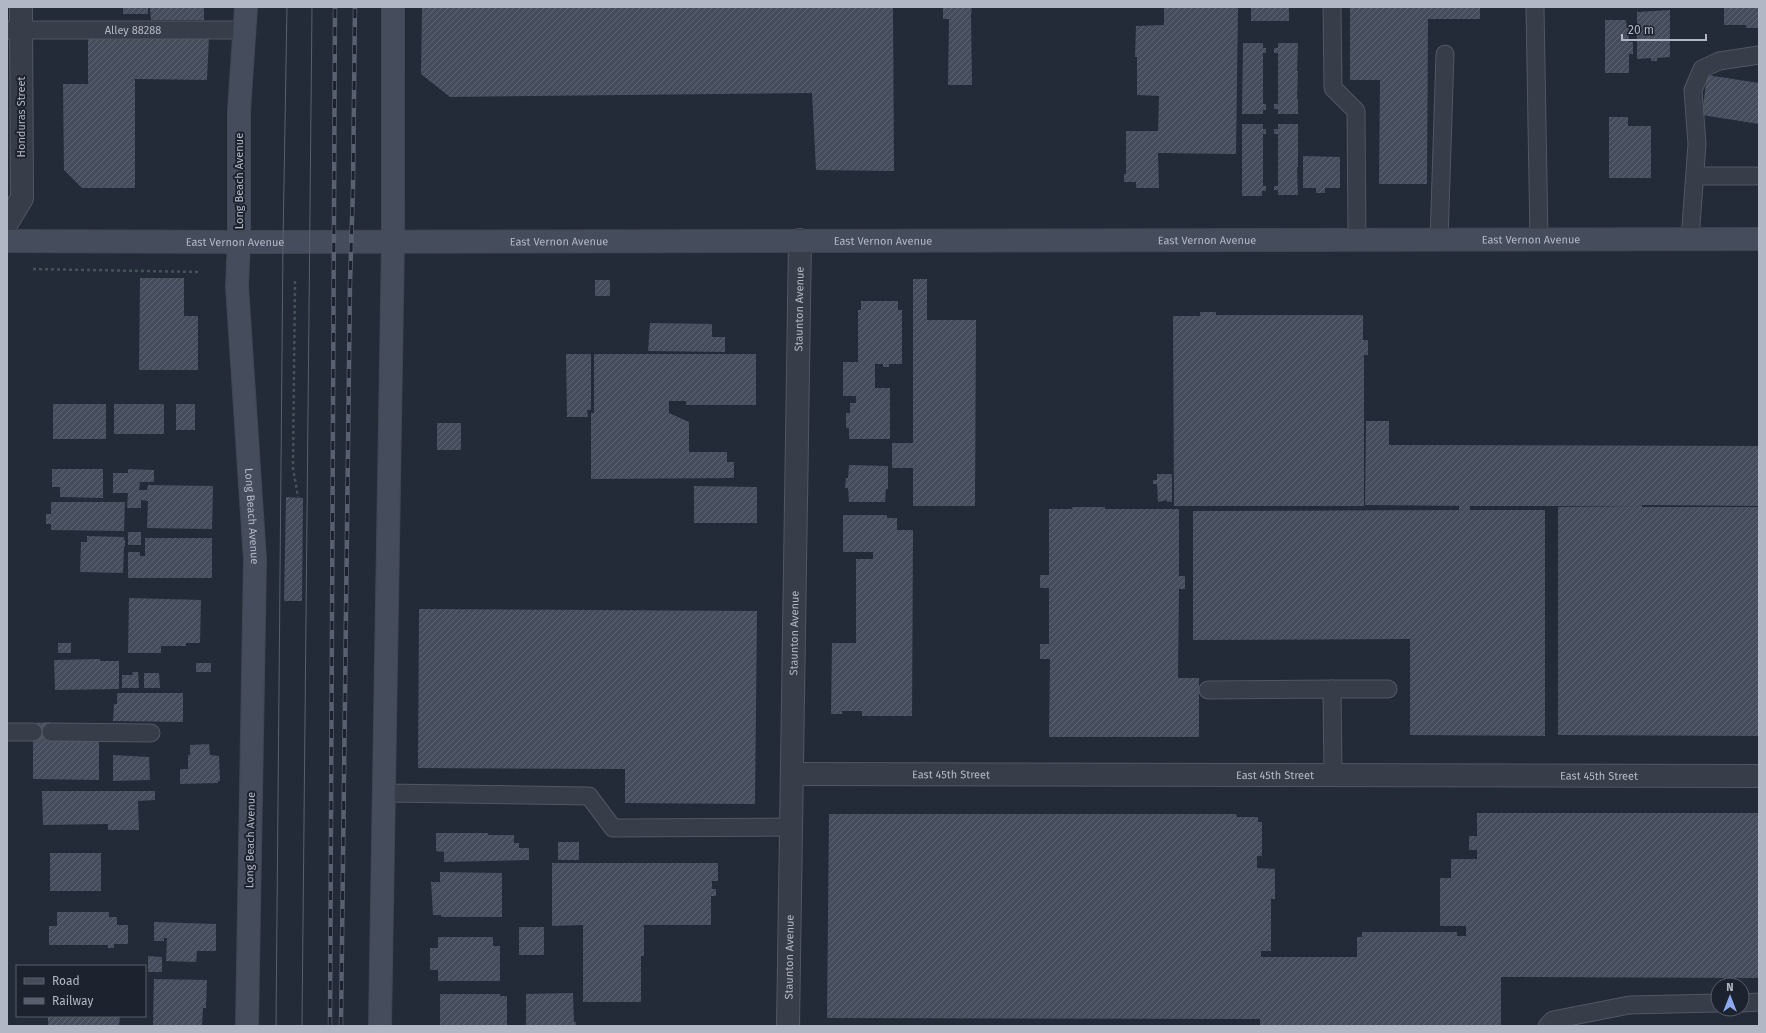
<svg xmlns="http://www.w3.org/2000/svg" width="1766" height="1033" font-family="'Fira Sans',sans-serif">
<defs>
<pattern id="building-hatch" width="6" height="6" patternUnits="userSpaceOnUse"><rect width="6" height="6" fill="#454d5d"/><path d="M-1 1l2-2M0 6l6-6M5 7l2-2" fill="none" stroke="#5d6473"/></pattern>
</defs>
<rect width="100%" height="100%" fill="#232a38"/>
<g fill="url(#building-hatch)">
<rect x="123" y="7" width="25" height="7"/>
<path d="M 150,7 L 204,7 L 204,20 L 151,20 Z"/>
<path d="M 422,7 L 893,7 L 894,171 L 816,170 L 812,93 L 450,97 L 421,74 Z"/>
<path d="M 943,7 L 972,7 L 971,15 L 972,85 L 948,85 L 949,19 L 943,19 Z"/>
<path d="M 1164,7 L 1238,7 L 1236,154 L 1158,153 L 1159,188 L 1136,188 L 1136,182 L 1124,182 L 1124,174 L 1126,174 L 1126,131 L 1158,131 L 1159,96 L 1137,95 L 1137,57 L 1135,57 L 1136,26 L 1164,25 Z"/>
<rect x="1251" y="7" width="38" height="14"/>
<path d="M 1350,7 L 1480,7 L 1480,19 L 1428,19 L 1427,184 L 1379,184 L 1380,80 L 1350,80 Z"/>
<path d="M 1724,7 L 1759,7 L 1759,28 L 1746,28 L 1746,25 L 1724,25 Z"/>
<path d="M 1670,10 L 1670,57 L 1657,58 L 1657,61 L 1651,61 L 1651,58 L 1637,59 L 1637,12 Z"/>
<path d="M 1605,20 L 1626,20 L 1627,28 L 1629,28 L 1629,42 L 1633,42 L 1633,54 L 1629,54 L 1629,73 L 1605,73 Z"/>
<path d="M 88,36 L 209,36 L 207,80 L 135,79 L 135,188 L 82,188 L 64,170 L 63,84 L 88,84 Z"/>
<path d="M 1243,43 L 1263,43 L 1263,48 L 1266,48 L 1266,53 L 1263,53 L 1263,104 L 1266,104 L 1266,110 L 1263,110 L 1263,114 L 1242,114 Z"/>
<path d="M 1278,43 L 1298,43 L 1297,71 L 1298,71 L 1297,99 L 1298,99 L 1298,114 L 1278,114 L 1278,109 L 1274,109 L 1274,104 L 1278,104 L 1278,53 L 1274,53 L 1274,48 L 1278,48 Z"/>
<path d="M 1707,75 L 1759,83 L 1759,124 L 1702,115 Z"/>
<path d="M 1609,117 L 1628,117 L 1628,126 L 1651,126 L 1651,178 L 1609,178 Z"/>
<path d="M 1242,124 L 1263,124 L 1263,129 L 1266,129 L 1266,134 L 1263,134 L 1263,186 L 1266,186 L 1266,191 L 1262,191 L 1262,196 L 1242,196 Z"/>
<path d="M 1278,124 L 1298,124 L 1298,167 L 1297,167 L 1298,195 L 1278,195 L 1278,190 L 1274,190 L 1274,186 L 1278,186 L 1278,134 L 1274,134 L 1274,129 L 1278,129 Z"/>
<path d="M 1303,156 L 1340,157 L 1340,188 L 1325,188 L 1325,193 L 1316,193 L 1316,188 L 1303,188 Z"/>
<path d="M 140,278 L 184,278 L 184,316 L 198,316 L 198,370 L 139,370 Z"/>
<path d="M 913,279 L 927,279 L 927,320 L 976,320 L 975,506 L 913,506 L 913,468 L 892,468 L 892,443 L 913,443 Z"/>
<rect x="595" y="280" width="15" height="16"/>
<path d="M 861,301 L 898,301 L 898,310 L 902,310 L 902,364 L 889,364 L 889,367 L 883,367 L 883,364 L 875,364 L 875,388 L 890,388 L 890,439 L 849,439 L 849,428 L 846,428 L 846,413 L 850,413 L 850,403 L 856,403 L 856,396 L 843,396 L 843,362 L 858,362 L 858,310 L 861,310 Z"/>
<path d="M 1200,312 L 1216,312 L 1216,315 L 1363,315 L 1363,340 L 1368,340 L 1368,355 L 1364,355 L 1364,506 L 1174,506 L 1173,316 L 1200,316 Z"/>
<path d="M 650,323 L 712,324 L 712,337 L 725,337 L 725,352 L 648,351 Z"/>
<path d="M 566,354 L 591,354 L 591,410 L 587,410 L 588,417 L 567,417 Z"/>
<path d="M 594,354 L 756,354 L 756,405 L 686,405 L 686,401 L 669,401 L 669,413 L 689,422 L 689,452 L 727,452 L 727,462 L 734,462 L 734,478 L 591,479 L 591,413 L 594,413 Z"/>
<rect x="53" y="404" width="53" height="35"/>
<rect x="114" y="404" width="50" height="30"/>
<rect x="176" y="404" width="19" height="26"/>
<path d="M 1366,421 L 1389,421 L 1389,445 L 1759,446 L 1759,506 L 1642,505 L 1642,507 L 1759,507 L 1759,736 L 1558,735 L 1558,507 L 1640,506 L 1470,506 L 1470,510 L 1545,510 L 1545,736 L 1410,735 L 1410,639 L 1193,640 L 1193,511 L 1459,510 L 1459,506 L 1467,506 L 1365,505 Z"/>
<rect x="437" y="423" width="24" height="27"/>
<path d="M 849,465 L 888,466 L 888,489 L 886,489 L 885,502 L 849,502 L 848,488 L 845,488 L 846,478 L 848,478 Z"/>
<path d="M 52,469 L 103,469 L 103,498 L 60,497 L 60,487 L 52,487 Z"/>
<path d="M 128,469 L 154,470 L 154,482 L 140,482 L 139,490 L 147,490 L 148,485 L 213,486 L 212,529 L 147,528 L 148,501 L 141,500 L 141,508 L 127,508 L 128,493 L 113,493 L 113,473 L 128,473 Z"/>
<path d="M 1157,474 L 1172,474 L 1172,502 L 1167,502 L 1167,500 L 1158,502 L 1157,484 L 1153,484 L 1153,480 L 1157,480 Z"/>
<path d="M 694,486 L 757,487 L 757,523 L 694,523 Z"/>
<path d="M 286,497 L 303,498 L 302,601 L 284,601 Z"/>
<path d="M 51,502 L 125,502 L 124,531 L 51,530 L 51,524 L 46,524 L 46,514 L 51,514 Z"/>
<path d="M 1072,507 L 1105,507 L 1105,509 L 1179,509 L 1179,576 L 1185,576 L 1185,589 L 1179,589 L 1178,678 L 1199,678 L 1199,737 L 1049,737 L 1050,659 L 1040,659 L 1040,644 L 1049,644 L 1049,588 L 1040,588 L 1040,575 L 1049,575 L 1049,509 L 1072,509 Z"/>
<path d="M 843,515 L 887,515 L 887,518 L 897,518 L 897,530 L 913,530 L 912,716 L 862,716 L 862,711 L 842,711 L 842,714 L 831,714 L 832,643 L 856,643 L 856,559 L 873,559 L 873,552 L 843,552 Z"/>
<rect x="128" y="532" width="13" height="13"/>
<path d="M 87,536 L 124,537 L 124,540 L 125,540 L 125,547 L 124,547 L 123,573 L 80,572 L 81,542 L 87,542 Z"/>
<path d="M 145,538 L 212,538 L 212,578 L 128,578 L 128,552 L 140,552 L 140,556 L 145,556 Z"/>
<path d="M 129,598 L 201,600 L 200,643 L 186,643 L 186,646 L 161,646 L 161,653 L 128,653 Z"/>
<path d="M 419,609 L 757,611 L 755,804 L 625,803 L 625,769 L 418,768 Z"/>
<rect x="58" y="643" width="13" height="10"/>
<path d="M 100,659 L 100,661 L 119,661 L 119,689 L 55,690 L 54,660 Z"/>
<rect x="196" y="663" width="15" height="9"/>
<path d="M 132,672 L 138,672 L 139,688 L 122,688 L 122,675 L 133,675 Z"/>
<path d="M 144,673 L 159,673 L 160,688 L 144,688 Z"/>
<path d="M 117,693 L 183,693 L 183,722 L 113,721 L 114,704 L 117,704 Z"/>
<path d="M 50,722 L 51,736 L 99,737 L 99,780 L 33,779 L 33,723 Z"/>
<path d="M 209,744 L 210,755 L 219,756 L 220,781 L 218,781 L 218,783 L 180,784 L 180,769 L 188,769 L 188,755 L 190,755 L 190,745 Z"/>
<path d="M 113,755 L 149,757 L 150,780 L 113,781 Z"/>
<path d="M 42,791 L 155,791 L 155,800 L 138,801 L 139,830 L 108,830 L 108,824 L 43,825 Z"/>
<path d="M 1477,813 L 1759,813 L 1759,978 L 1501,977 L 1501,1026 L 1260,1026 L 1260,1019 L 827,1018 L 829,814 L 1236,814 L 1237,817 L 1258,817 L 1258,822 L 1262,822 L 1262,856 L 1257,856 L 1257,868 L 1275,869 L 1275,899 L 1271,899 L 1271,951 L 1261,951 L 1261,957 L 1357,957 L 1357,937 L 1362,937 L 1362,932 L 1457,932 L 1457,936 L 1466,936 L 1466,926 L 1440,926 L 1440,878 L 1451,878 L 1451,859 L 1477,859 L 1477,850 L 1469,850 L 1469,836 L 1477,836 Z"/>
<path d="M 436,833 L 488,833 L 488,835 L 514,835 L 514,843 L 519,843 L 519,848 L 529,848 L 529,860 L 444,862 L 444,852 L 436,851 Z"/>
<rect x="558" y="842" width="21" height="18"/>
<rect x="50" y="853" width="51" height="38"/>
<path d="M 552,863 L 718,863 L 718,881 L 712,881 L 712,889 L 716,889 L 716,896 L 711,896 L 711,925 L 644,925 L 644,956 L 641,956 L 641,1002 L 583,1002 L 583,925 L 552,926 Z"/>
<path d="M 440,872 L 502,873 L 502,917 L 441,917 L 441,915 L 433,915 L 431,882 L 440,882 Z"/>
<path d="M 57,912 L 109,912 L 109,917 L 117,917 L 117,925 L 128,925 L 128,944 L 114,944 L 114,948 L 108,948 L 108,945 L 49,945 L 49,926 L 57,926 Z"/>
<path d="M 154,922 L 216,924 L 216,951 L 197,951 L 196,962 L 166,961 L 167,938 L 164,938 L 164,941 L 154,941 Z"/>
<rect x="519" y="927" width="25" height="28"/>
<path d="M 438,937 L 493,937 L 493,946 L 500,946 L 500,981 L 438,981 L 438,970 L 430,970 L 430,948 L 438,948 Z"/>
<path d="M 148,956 L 162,957 L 162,972 L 148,972 Z"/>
<path d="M 154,979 L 207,980 L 206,1008 L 203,1008 L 202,1026 L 153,1026 Z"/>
<path d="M 573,993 L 574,1022 L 576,1022 L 576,1026 L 526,1026 L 526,994 Z"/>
<path d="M 440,994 L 500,994 L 500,996 L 507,996 L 507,1025 L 440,1026 Z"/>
<path d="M 48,1016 L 120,1016 L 119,1026 L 48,1026 Z"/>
</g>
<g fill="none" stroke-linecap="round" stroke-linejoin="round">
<g stroke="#525764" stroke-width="19">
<g id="lane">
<path d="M 1332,7 L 1333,88 L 1356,111 L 1357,240"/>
<path d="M 1535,7 L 1539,240"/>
<path id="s1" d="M 7,30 L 244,30"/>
<path d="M 1695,176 L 1759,176"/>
<path d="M 1690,239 L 1697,144 L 1693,90 L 1702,69 L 1719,61 L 1759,55"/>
<path d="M 1439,240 L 1445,54"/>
<path d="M 1332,689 L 1388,689"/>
<path d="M 1208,690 L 1332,689 L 1333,775"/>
<path d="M 7,732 L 33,732"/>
<path d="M 51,732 L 151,733"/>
<path d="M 385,793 L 589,796 L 613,828 L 791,827"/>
<path d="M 1742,1003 L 1759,1002"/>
<path d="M 1547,1026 L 1553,1020 L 1629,1005 L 1718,1003"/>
</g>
</g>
<g stroke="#525764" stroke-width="24">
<g id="street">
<path d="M 7,223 L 22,198 L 21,7"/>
<path id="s2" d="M 792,774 L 1759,776"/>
<path id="s3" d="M 788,1026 L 800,240"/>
</g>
</g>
<g stroke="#404652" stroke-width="24">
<g id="secondary">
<path id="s4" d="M 246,7 L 239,111 L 239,242 L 237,286 L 255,560 L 247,1026"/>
<path id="s5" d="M 7,241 L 239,242 L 1759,239"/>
<path d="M 380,1026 L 393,241 L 393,7"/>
</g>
</g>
<g stroke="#435357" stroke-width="2.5" stroke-dasharray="3 3" stroke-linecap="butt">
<path d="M 33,269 L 199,272"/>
<path d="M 295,281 L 293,468 L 298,497"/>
</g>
<use href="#lane" stroke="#373d49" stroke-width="17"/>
<use href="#street" stroke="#373d49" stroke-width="22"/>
<use href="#secondary" stroke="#454c5c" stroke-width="22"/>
<g stroke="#596070" stroke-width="1">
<path d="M 276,1026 L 283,242 L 287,7"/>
<path d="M 302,1026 L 312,7"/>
</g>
<g stroke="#596070" stroke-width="4.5">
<g id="rail">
<path d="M 330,1026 L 335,7"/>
<path d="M 341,1026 L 350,283 L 353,188 L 355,7"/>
</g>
</g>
<use href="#rail" stroke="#1c222e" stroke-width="3" stroke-dasharray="9" stroke-linecap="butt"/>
</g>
<g text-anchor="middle" stroke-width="4" stroke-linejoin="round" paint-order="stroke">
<g font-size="11" fill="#b2b7c5" stroke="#1c222e">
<text dy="4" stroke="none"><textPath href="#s1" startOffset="126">Alley 88288</textPath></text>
<text transform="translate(21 117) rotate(-90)" y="4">Honduras Street</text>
<text transform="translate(239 181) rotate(-90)" y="4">Long Beach Avenue</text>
<text dy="4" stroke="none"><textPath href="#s5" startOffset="876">East Vernon Avenue</textPath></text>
<text dy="4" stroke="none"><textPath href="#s5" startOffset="1200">East Vernon Avenue</textPath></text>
<text dy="4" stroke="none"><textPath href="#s5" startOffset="1524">East Vernon Avenue</textPath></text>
<text dy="4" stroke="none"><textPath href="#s5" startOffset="228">East Vernon Avenue</textPath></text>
<text dy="4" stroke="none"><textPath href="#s5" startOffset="552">East Vernon Avenue</textPath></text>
<text dy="4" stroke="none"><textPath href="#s3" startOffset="717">Staunton Avenue</textPath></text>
<text dy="4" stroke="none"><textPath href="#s4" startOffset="510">Long Beach Avenue</textPath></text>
<text dy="4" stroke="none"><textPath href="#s3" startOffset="393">Staunton Avenue</textPath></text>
<text dy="4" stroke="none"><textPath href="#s2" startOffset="159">East 45th Street</textPath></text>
<text dy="4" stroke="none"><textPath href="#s2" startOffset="483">East 45th Street</textPath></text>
<text dy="4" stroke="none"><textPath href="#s2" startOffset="807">East 45th Street</textPath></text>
<text transform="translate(250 840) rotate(-89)" y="4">Long Beach Avenue</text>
<text dy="4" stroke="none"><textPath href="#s3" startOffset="69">Staunton Avenue</textPath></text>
</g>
</g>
<rect width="1766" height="1033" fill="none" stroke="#b2b7c5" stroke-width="16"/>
<rect x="16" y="965" width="130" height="52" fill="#1c222e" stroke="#585e6a"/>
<rect x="24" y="978" width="20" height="6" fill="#454c5c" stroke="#585e6a"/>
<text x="52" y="985" font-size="12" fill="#b2b7c5">Road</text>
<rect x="24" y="998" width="20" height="6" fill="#596070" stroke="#585e6a"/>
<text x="52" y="1005" font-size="12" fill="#b2b7c5">Railway</text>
<g transform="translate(1730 997)"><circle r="19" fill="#1c222e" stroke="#585e6a"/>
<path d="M0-3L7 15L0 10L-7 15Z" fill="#8caaf0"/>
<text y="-6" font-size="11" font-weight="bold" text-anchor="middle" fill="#b2b7c5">N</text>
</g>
<path d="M1622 34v6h84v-6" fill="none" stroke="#b2b7c5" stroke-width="2"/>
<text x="1628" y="34" font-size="12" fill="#b2b7c5" stroke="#1c222e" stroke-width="3" paint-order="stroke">20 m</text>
</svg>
